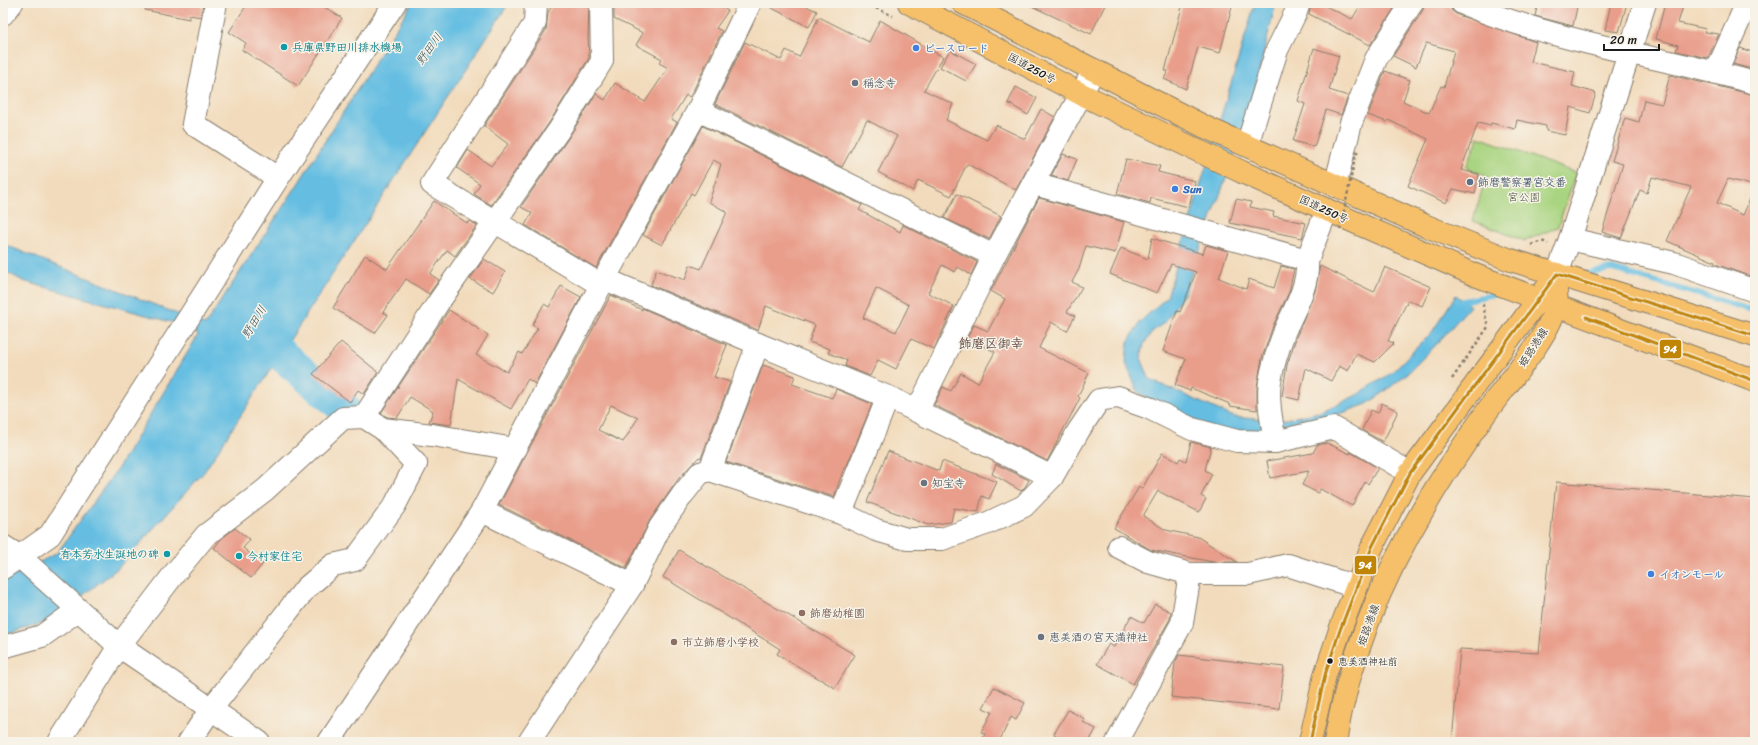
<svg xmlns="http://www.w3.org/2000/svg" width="1758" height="745" font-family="Sriracha,'Klee One',sans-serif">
<rect width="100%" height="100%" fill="#f7f3e8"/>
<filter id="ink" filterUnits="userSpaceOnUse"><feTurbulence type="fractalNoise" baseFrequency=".025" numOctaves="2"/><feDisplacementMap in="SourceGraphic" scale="8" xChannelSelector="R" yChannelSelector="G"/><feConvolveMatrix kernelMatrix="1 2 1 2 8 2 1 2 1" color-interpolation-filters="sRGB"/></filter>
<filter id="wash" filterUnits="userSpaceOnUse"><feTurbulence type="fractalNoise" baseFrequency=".012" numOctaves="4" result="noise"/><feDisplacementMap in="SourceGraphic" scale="16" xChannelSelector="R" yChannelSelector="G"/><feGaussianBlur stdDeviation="0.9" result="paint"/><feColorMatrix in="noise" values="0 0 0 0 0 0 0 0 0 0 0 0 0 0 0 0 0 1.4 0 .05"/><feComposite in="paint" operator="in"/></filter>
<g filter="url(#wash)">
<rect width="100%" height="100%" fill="#f2dbbc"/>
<path fill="#a9d480" stroke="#62784e" d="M 1479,137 L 1576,173 L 1558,227 L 1525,241 L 1473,221 L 1486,176 L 1466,167 Z"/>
<g fill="#65bee2" stroke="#406d7f">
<path d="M 412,3 L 509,3 L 204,472 L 117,569 L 51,620 L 3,636 L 3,581 L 57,553 L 118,468 L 198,335 L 189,327 L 23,281 L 3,270 L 3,244 L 205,325 L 296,187 Z"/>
<path d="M 1255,3 L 1276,3 L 1247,120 L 1184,294 L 1165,322 L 1153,331 L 1144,344 L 1141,358 L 1149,378 L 1153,381 L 1234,417 L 1276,421 L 1320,412 L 1355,396 L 1390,374 L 1432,332 L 1456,295 L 1470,306 L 1435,346 L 1408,373 L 1383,393 L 1367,404 L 1287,433 L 1218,430 L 1148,399 L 1137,391 L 1126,363 L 1128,342 L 1141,321 L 1167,297 Z"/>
</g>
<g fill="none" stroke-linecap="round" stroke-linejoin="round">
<g stroke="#65bee2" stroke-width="5.5">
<path d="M 1585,274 L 1612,269 L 1755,311"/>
<path d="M 1458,306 L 1463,301 L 1500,293"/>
</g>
<path stroke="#65bee2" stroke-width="33" d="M 250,328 L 344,408"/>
</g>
<g id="blocks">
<g fill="#e99e8b" fill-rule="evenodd">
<path d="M 146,3 L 203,3 L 201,17 L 189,15 L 189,19 L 145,10 Z"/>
<path d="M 248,3 L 318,3 L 342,18 L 298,86 L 242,50 L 246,43 L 229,32 Z"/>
<path d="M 554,3 L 589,3 L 588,39 L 589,58 L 549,123 L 491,205 L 474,194 L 480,184 L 457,168 L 468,150 L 491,166 L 508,144 L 484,126 L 546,30 L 548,12 Z"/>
<path d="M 614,3 L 716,3 L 728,11 L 716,28 L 722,31 L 690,97 L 686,95 L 671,119 L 677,122 L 596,268 L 525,225 L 532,213 L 521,207 L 569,137 L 596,94 L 605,100 L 615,83 L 645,102 L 668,68 L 659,63 L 662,59 L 636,45 L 643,33 L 614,19 Z"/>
<path d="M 762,3 L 799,3 L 817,11 L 809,27 Z"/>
<path d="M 1025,3 L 1106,3 L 1091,34 Z"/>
<path d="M 1183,3 L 1233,3 L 1220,53 L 1198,47 L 1186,89 L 1164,79 L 1168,71 L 1165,71 Z"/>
<path d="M 1311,3 L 1319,3 L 1352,19 L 1362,3 L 1392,3 L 1396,6 L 1370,45 L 1309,14 Z"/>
<path d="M 1424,3 L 1445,3 L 1450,5 L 1452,11 L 1458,15 L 1536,42 L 1531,62 L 1575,72 L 1572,86 L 1596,93 L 1590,113 L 1570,107 L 1565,135 L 1546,131 L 1546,126 L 1517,120 L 1515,129 L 1491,123 L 1490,126 L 1478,123 L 1461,170 L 1479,174 L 1475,194 L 1453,189 L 1446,203 L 1408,186 L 1428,139 L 1388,120 L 1387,122 L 1368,115 L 1385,71 L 1410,80 L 1403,101 L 1429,113 L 1441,86 L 1444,87 L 1454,51 L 1426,43 L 1416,67 L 1393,56 L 1423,10 Z"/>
<path d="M 1538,3 L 1578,3 L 1573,26 L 1535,16 Z"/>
<path d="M 1611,3 L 1627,3 L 1619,32 L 1605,30 Z"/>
<path d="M 1665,3 L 1684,3 L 1678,23 L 1706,29 L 1705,32 L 1719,34 L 1708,58 L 1676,51 L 1678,45 L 1656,39 Z"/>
<path d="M 819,17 L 869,42 L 880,20 L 943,57 L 924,90 L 953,104 L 946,120 L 987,140 L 996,125 L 1025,139 L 1041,109 L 1055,117 L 1016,190 L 967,164 L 951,196 L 918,180 L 913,191 L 878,172 L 897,136 L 867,120 L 842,167 L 715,104 L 745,42 L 781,60 L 786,50 L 799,57 Z"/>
<path d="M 1314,48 L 1339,56 L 1329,90 L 1348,96 L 1341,115 L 1326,110 L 1314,147 L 1293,141 L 1305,104 L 1298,101 Z"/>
<path d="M 1740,48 L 1755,53 L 1755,70 L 1733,64 Z"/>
<path d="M 950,50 L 976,64 L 966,81 L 940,67 Z"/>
<path d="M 1670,75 L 1755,95 L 1755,186 L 1728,179 L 1717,203 L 1743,215 L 1755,188 L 1755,278 L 1715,264 L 1715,262 L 1667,241 L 1691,187 L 1652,177 L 1647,193 L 1640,190 L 1621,238 L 1602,232 L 1623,164 L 1612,161 L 1625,118 L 1639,122 L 1644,100 L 1662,104 Z"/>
<path d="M 1016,87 L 1037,98 L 1028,115 L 1008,103 Z"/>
<path d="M 703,126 L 862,205 L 859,210 L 900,232 L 903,225 L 977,262 L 971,275 L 958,267 L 955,272 L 942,265 L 928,293 L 954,306 L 934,349 L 911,339 L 896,369 L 878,360 L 870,376 L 845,366 L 847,360 L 828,353 L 830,349 L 809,342 L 815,325 L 766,306 L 758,330 L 651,285 L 656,270 L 685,280 L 690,265 L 701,269 L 727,212 L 709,202 L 721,164 L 713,160 L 694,195 L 691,193 L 662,245 L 643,235 ZM 876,288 L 909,305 L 896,332 L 863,318 Z"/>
<path d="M 1063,154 L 1077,159 L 1068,181 L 1051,176 Z"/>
<path d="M 1126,159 L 1160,166 L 1158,172 L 1195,181 L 1189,207 L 1151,198 L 1150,203 L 1117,194 Z"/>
<path d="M 957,194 L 1001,216 L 989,239 L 944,218 Z"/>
<path d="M 1039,198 L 1124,222 L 1115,253 L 1086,246 L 1079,269 L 1072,282 L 1082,287 L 1067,312 L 1075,316 L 1067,331 L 1051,322 L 1039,348 L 1089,373 L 1078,396 L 1080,398 L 1047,461 L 934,405 L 943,387 L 951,391 L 961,373 L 978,383 L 995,352 L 967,338 L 974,325 L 988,331 L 1005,299 L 991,291 Z"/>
<path d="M 1236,199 L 1251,202 L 1250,207 L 1274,212 L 1273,216 L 1306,223 L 1302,238 L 1230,223 Z"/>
<path d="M 434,201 L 467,223 L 469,221 L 477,225 L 455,256 L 447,250 L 430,274 L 439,280 L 429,294 L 406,279 L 383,312 L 388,315 L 375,333 L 333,308 L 365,255 L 387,269 Z"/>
<path d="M 1152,238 L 1203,254 L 1206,245 L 1228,251 L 1219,278 L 1246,289 L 1249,279 L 1274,288 L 1281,266 L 1294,269 L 1289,292 L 1273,326 L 1262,358 L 1257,387 L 1257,410 L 1230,406 L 1230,404 L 1191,388 L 1190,391 L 1175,385 L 1186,359 L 1163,351 L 1177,311 L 1180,312 L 1196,272 L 1171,264 L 1157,293 L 1110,274 L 1121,248 L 1148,259 Z"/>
<path d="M 484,259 L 505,272 L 493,292 L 470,279 Z"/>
<path d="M 1320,266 L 1374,292 L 1385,267 L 1431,287 L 1422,306 L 1408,300 L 1388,341 L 1394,343 L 1375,362 L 1356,354 L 1348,371 L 1339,366 L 1331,381 L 1306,368 L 1299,400 L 1282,396 L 1287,365 L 1297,335 L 1315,291 Z"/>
<path d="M 561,286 L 581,297 L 535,384 L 528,379 L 511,409 L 458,379 L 451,425 L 429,422 L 433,411 L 410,397 L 397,418 L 387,417 L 381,413 L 449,310 L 488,335 L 476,355 L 507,372 L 519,352 L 522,354 L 538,328 L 532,325 L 544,304 L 549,307 Z"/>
<path d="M 611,295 L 642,310 L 642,308 L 727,345 L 714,377 L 730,382 L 701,458 L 699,457 L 679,478 L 650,520 L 626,568 L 499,505 ZM 611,405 L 638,418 L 623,442 L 598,430 Z"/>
<path d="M 341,342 L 378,372 L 364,394 L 358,390 L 350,402 L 313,374 Z"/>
<path d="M 763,365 L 795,376 L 792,384 L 832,398 L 836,389 L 872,404 L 846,468 L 844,468 L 834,497 L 726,462 Z"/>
<path d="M 1382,403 L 1398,411 L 1383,442 L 1362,430 L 1371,410 L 1378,413 Z"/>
<path d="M 1191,442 L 1211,447 L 1205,470 L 1212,474 L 1201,496 L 1206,499 L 1199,512 L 1158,491 L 1143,516 L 1166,530 L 1198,537 L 1237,562 L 1213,562 L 1151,550 L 1114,528 L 1139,487 L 1142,489 L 1162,453 L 1178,462 L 1180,458 L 1186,461 Z"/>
<path d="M 1327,443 L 1350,454 L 1350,452 L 1378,468 L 1368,484 L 1365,482 L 1352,506 L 1320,489 L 1318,493 L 1302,485 L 1309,471 L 1270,478 L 1267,461 L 1313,453 L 1317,445 Z"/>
<path d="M 888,451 L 939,471 L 942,461 L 997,482 L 989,499 L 982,496 L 978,512 L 954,508 L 951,522 L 928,525 L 867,502 Z"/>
<path d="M 996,464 L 1029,480 L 1025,487 L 1021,491 L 992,474 Z"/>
<path d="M 1556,482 L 1755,499 L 1755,742 L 1452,742 L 1460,649 L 1539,653 Z"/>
<path d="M 235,528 L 250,540 L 243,548 L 263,564 L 251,578 L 214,548 L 221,539 Z"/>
<path d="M 679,550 L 855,655 L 835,688 L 777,654 L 780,649 L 663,577 Z"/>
<path d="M 1155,604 L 1171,612 L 1170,619 L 1133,684 L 1097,664 L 1109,644 L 1114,647 L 1131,616 L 1144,623 Z"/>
<path d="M 1179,655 L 1284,667 L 1279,709 L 1171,697 L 1175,663 Z"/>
<path d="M 994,687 L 1025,703 L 1016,720 L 1011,717 L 999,742 L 981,742 L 985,734 L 981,732 L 992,712 L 983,708 Z"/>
<path d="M 1068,710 L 1085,719 L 1083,722 L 1096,729 L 1089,742 L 1069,742 L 1054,734 Z"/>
</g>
</g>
</g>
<g filter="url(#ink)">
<use href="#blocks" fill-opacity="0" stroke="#877c6c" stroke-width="1"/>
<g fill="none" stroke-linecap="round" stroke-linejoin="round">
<g stroke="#877c6c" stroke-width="24">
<g id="minor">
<path d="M 216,3 L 193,124 L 278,178"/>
<path d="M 536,3 L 535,23 L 432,184 L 601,285"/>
<path d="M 1462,3 C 1556,42 1658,56 1755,83"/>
<path d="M 3,14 L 12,3"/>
<path d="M 1716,72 L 1747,3"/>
<path d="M 698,110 L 994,256"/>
<path d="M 1247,145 L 1277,50 L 1296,12 L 1299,3"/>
<path d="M 1034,184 L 1307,260 L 1327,210"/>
<path d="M 1335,186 L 1351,123 L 1376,59 L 1412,3"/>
<path d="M 1570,239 L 1674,263 L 1755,291"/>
<path d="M 1557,274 L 1570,239 L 1645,3"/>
<path d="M 605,279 L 758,344 L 888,397 L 1052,477"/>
<path d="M 917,411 L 994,256 L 1094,70"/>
<path d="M 364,417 L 438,303 L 559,130 L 602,61 L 601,3"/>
<path d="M 1275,442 C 1272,423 1267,400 1270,381 C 1273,364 1279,346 1285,330 C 1295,308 1309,285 1307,260"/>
<path d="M 710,470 L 758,344"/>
<path d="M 482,511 L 632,585"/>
<path d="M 841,513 L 876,530 L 907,539 L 942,539 L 988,523 L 1024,506 L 1052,477 L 1079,430 L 1099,400 L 1118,397 L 1149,408 L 1192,429 L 1237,441 L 1275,442 L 1334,428 L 1410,473"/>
<path d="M 3,546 L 19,556 L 119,646 L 259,742"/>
<path d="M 1119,547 L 1148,562 L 1190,574"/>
<path d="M 3,568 L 50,535 L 278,178 L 395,3"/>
<path d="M 3,647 L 42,636 L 78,610"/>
<path d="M 59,742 L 119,646 L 174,574 L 206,535 L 265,490 L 343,418 L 364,417 L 383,429 L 432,435 L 514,449"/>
<path d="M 189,742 L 211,709 L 306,588 L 333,565 L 355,560 L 395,505 L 416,464 L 383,429"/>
<path d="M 329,742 L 482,511 L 601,285 L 698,110 L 750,3"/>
<path d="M 529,742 L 632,585 L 660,527 L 683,494 L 700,473 L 710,470 L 841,513 L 888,397"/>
<path d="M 1117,742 L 1182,623 L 1190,574 L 1248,574 L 1288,565 L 1356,587"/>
</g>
</g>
<g stroke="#877c6c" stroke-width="24">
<g id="major">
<path d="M 1310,742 L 1325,675 L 1340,630 L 1372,547 L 1410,473 L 1557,274"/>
<path d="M 1335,742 C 1349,657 1383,576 1427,503 C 1445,472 1465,443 1485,414 C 1504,387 1550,336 1556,305 C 1557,299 1556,293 1556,287"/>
</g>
</g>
<g stroke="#877c6c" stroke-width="24">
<g id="highway">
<path d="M 909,3 L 1081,94 L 1242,172 L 1327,210 L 1475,275 L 1755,381"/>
<path d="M 963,3 L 1205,127 L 1424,225 L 1508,259 L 1755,336"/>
</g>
</g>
<g stroke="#877c6c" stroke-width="2.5" stroke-dasharray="3 3" stroke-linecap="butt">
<path d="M 865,3 L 893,16"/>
<path d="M 1531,245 L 1542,241 L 1548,244"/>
<path d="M 1452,379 L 1488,327 L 1482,301"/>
</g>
<use href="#minor" stroke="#fff" stroke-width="22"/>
<use href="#major" stroke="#f6c06b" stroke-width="22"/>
<use href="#highway" stroke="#f6c06b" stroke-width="22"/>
<path stroke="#877c6c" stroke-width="2.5" stroke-dasharray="3 3" stroke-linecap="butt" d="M 1340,230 L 1356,153 L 1361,153"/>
<g stroke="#f7f3e8" stroke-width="6">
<g id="bus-1">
<path d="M 1586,317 L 1755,381"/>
<path d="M 1310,742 L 1325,675 L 1340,630 L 1372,547 L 1410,473 L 1557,274 L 1755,336"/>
</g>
</g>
<use href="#bus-1" stroke="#c08407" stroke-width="3"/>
</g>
</g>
<g fill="#0f9aa8" stroke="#f7f3e8" stroke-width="1.5">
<circle cx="284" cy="47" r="4"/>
<circle cx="167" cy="554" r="4"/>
<circle cx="239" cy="556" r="4"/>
</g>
<g fill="#3f7fe0" stroke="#f7f3e8" stroke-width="1.5">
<circle cx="916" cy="48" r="4"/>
<circle cx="1175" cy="189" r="4"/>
<circle cx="1651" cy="574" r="4"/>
</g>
<g fill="#6b7280" stroke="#f7f3e8" stroke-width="1.5">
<circle cx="855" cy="83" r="4"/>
<circle cx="924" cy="483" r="4"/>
<circle cx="1041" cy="637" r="4"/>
</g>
<circle fill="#5c6f8a" stroke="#f7f3e8" stroke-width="1.5" cx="1470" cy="182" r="4"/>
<g fill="#8d6e63" stroke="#f7f3e8" stroke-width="1.5">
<circle cx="802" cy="613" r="4"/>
<circle cx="674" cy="642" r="4"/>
</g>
<circle fill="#1c1c1c" stroke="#f7f3e8" stroke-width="1.5" cx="1330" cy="661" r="3.5"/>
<g text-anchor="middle" stroke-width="3" stroke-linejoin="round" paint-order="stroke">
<g font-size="10" fill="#1c1c1c" stroke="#f7f3e8" text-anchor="start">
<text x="1338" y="665">恵美酒神社前</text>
</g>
<g font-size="11" font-weight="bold" fill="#0d838f" stroke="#f7f3e8" text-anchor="start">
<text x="292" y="51">兵庫県野田川排水機場</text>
<text x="159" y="558" text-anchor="end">有本芳水生誕地の碑</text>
<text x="247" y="560">今村家住宅</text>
</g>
<g font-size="11" font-weight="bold" fill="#366cbe" stroke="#f7f3e8" text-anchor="start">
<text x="924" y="52">ピースロード</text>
<text x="1183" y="193">Sun</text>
<text x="1659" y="578">イオンモール</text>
</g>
<g font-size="11" fill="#1c1c1c" stroke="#f7f3e8">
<text transform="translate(1032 68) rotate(28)" y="4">国道250号</text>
<text transform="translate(1324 209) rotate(24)" y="4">国道250号</text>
<text transform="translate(1533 347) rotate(-57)" y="4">姫路港線</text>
<text transform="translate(1368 625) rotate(-70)" y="4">姫路港線</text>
</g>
<g font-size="11" font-weight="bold" fill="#5b616d" stroke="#f7f3e8" text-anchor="start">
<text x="863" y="87">稱念寺</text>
<text x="932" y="487">知宝寺</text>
<text x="1049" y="641">恵美酒の宮天満神社</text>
</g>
<g font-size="11" font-weight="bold" fill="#4e5e75" stroke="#f7f3e8" text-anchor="start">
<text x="1478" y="186">飾磨警察署宮交番</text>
</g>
<g font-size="11" fill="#46533a" stroke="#f7f3e8">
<text x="1524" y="201">宮公園</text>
</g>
<g font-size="11" font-weight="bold" fill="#785e54" stroke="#f7f3e8" text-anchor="start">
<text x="810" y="617">飾磨幼稚園</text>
<text x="682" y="646">市立飾磨小学校</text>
</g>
<g font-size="12" font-style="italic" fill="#365561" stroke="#f7f3e8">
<text transform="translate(429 49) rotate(-54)" y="4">野田川</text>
<text transform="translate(254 322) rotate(-58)" y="4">野田川</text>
</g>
<g font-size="13" font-weight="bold" fill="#644a43" stroke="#f7f3e8">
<text x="991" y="348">飾磨区御幸</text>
</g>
</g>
<g stroke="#f7f3e8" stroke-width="1.5">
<rect x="1659" y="339" width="23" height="20" rx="4" fill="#c08407"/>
<rect x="1354" y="555" width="23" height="20" rx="4" fill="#c08407"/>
</g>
<g font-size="11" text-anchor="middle" font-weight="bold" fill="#fff">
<text x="1670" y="353">94</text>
<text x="1365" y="569">94</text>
</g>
<rect width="1758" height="745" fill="none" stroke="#f7f3e8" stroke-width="16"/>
<path d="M1604 44v6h55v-6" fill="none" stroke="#1c1c1c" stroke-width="2"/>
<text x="1610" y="44" font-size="12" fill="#1c1c1c" stroke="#f7f3e8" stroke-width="3" paint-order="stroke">20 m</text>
</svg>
